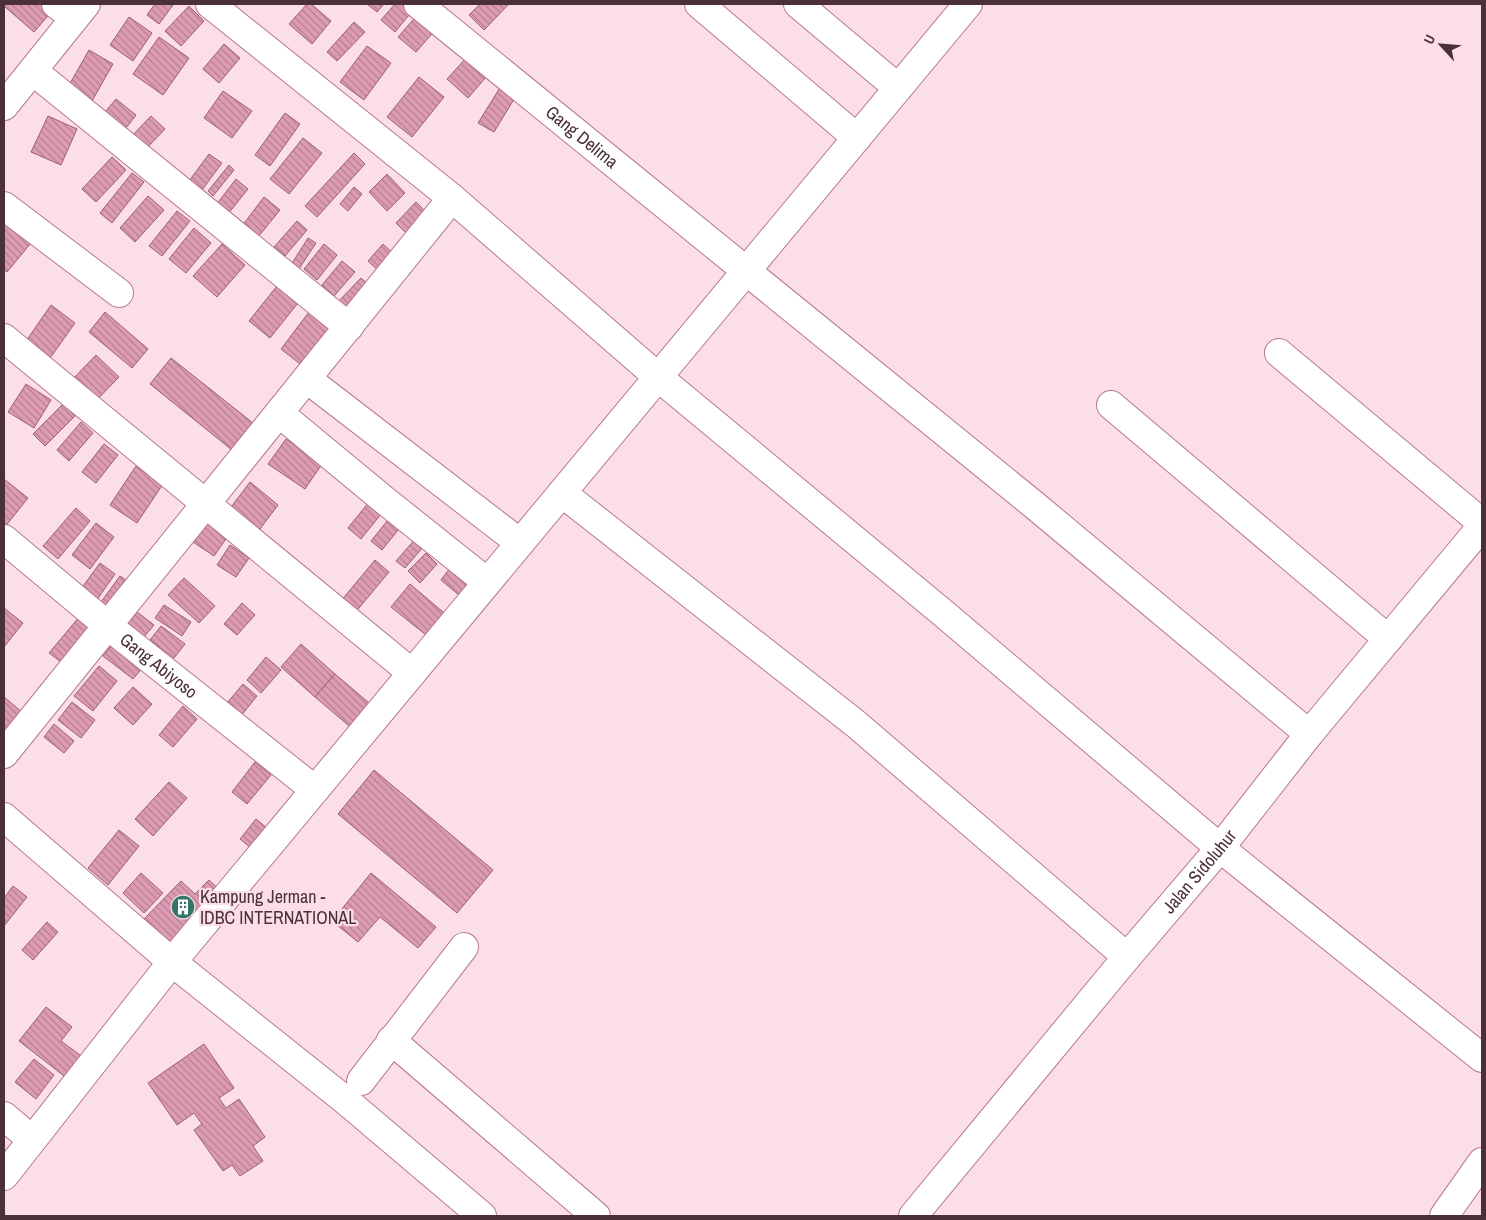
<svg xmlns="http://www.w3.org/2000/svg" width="1486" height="1220" font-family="'Archivo Narrow',sans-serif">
<defs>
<pattern id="building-back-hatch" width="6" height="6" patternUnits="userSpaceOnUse" patternTransform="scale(1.25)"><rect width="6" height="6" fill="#dd9bb4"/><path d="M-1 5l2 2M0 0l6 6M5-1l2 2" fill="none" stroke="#b57f93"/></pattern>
</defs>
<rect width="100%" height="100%" fill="#fbdee8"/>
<g fill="url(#building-back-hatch)" stroke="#9c5f77">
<path d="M 4,4 L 45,4 L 53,10 L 34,32 L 4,6 Z"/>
<path d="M 155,4 L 171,4 L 173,5 L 159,24 L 147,15 Z"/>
<path d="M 307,4 L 311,4 L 331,21 L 312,44 L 289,24 Z"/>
<path d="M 367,4 L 384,4 L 377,12 Z"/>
<path d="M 395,4 L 407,4 L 414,9 L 395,32 L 381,20 Z"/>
<path d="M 480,4 L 509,4 L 484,30 L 469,15 Z"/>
<path d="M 189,6 L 204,21 L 181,46 L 165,31 Z"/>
<path d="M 420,12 L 438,27 L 416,52 L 398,37 Z"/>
<path d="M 129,17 L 152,33 L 133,61 L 110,45 Z"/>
<path d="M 354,22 L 365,32 L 337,61 L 327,52 Z"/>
<path d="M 159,37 L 189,58 L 163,95 L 133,74 Z"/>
<path d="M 224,44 L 240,58 L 219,83 L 203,69 Z"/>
<path d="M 367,46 L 391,63 L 364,100 L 340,82 Z"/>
<path d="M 89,50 L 113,64 L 92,101 L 68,87 Z"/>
<path d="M 467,57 L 487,76 L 468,98 L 447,79 Z"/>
<path d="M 419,77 L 444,97 L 412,137 L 387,117 Z"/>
<path d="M 501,86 L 516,96 L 494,132 L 478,123 Z"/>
<path d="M 223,91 L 252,111 L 232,138 L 204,118 Z"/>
<path d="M 116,99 L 136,115 L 120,136 L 99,119 Z"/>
<path d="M 285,113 L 300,124 L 270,166 L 255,155 Z"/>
<path d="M 48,116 L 77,129 L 61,165 L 31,152 Z"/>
<path d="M 151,116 L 165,129 L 143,152 L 129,139 Z"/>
<path d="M 303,138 L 322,153 L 289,194 L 270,179 Z"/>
<path d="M 354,153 L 365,164 L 317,217 L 305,206 Z"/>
<path d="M 209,154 L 222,163 L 199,194 L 186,185 Z"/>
<path d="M 112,157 L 126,170 L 96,202 L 82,189 Z"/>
<path d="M 229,165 L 234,170 L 213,196 L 208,191 Z"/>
<path d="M 132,173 L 144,182 L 112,223 L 100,213 Z"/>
<path d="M 387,174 L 405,193 L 387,211 L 369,192 Z"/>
<path d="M 236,179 L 248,189 L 228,214 L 216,205 Z"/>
<path d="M 354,187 L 362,194 L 348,211 L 340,204 Z"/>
<path d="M 148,196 L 164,210 L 135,242 L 120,228 Z"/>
<path d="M 264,197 L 280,210 L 254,242 L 239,230 Z"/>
<path d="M 416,202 L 431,217 L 411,238 L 396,223 Z"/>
<path d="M 177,211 L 190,221 L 162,256 L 149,246 Z"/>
<path d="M 4,221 L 31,243 L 7,272 L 4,270 Z"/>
<path d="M 297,221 L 307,230 L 285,256 L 274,247 Z"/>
<path d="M 194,228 L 211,243 L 186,273 L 169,259 Z"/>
<path d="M 308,238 L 316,243 L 297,272 L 289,268 Z"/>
<path d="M 222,244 L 245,265 L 217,297 L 193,276 Z"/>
<path d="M 324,244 L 337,255 L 317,280 L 304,269 Z"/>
<path d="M 383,244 L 397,257 L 382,274 L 368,261 Z"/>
<path d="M 342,261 L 355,272 L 334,296 L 322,285 Z"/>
<path d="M 361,278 L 372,288 L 343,318 L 332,308 Z"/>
<path d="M 277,286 L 298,303 L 270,338 L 249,321 Z"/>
<path d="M 51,305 L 75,323 L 48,361 L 24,344 Z"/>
<path d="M 105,312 L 148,349 L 132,368 L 89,332 Z"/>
<path d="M 309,312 L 333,330 L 304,367 L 281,349 Z"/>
<path d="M 96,355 L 119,377 L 90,407 L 67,385 Z"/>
<path d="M 171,358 L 253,423 L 232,450 L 150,384 Z"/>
<path d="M 26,384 L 51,400 L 34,428 L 8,412 Z"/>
<path d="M 63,404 L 75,416 L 45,446 L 33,434 Z"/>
<path d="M 81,422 L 93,433 L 69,461 L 57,450 Z"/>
<path d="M 286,439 L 322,464 L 305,489 L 268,464 Z"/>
<path d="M 104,444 L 118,455 L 96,483 L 82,472 Z"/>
<path d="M 136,466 L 163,484 L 137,523 L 110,505 Z"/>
<path d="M 4,479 L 28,498 L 4,528 Z"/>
<path d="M 250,482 L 278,505 L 257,533 L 228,511 Z"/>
<path d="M 373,497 L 386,508 L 361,539 L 348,528 Z"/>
<path d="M 76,508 L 90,521 L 58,559 L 43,546 Z"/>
<path d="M 392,515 L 403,524 L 382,550 L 371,541 Z"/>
<path d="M 204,519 L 228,536 L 214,556 L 190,540 Z"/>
<path d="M 96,523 L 114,537 L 90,569 L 72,555 Z"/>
<path d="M 417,537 L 425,545 L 405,568 L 396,561 Z"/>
<path d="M 230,545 L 249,558 L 236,577 L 217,565 Z"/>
<path d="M 426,553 L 437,564 L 420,583 L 408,571 Z"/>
<path d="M 375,560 L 389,572 L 354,614 L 340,602 Z"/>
<path d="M 100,563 L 115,574 L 94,604 L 78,593 Z"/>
<path d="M 453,564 L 479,585 L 466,601 L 441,580 Z"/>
<path d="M 120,576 L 133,585 L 110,615 L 98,606 Z"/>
<path d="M 184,578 L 215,606 L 199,623 L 168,595 Z"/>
<path d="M 410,584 L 449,617 L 431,639 L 391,607 Z"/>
<path d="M 242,603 L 255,615 L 237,635 L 224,624 Z"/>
<path d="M 164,605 L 191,622 L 182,636 L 155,618 Z"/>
<path d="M 4,608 L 23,623 L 4,647 Z"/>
<path d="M 137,612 L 154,625 L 138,644 L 122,631 Z"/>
<path d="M 80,616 L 98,631 L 69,668 L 49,653 Z"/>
<path d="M 161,626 L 185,644 L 174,658 L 150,640 Z"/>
<path d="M 115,641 L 145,665 L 133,679 L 103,656 Z"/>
<path d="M 301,644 L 335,674 L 315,697 L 281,667 Z"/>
<path d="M 266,657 L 281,670 L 261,693 L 247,680 Z"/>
<path d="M 99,666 L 117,681 L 93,711 L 74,696 Z"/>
<path d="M 335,674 L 375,708 L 355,731 L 315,697 Z"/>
<path d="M 243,684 L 257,696 L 236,722 L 221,710 Z"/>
<path d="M 133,687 L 152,704 L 133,725 L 114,708 Z"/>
<path d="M 4,697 L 28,717 L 4,738 Z"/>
<path d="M 72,702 L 95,720 L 81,738 L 58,720 Z"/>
<path d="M 183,706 L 197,719 L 173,747 L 159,735 Z"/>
<path d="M 54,724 L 74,741 L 64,753 L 44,737 Z"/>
<path d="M 255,762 L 271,775 L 247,804 L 232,792 Z"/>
<path d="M 374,770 L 493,870 L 457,913 L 338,814 Z"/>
<path d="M 169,782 L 187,798 L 153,836 L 135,819 Z"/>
<path d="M 256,819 L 274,834 L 258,854 L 240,839 Z"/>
<path d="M 119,830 L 139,846 L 108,885 L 88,868 Z"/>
<path d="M 141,873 L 163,893 L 144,913 L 123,893 Z"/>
<path d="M 371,873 L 436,927 L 418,948 L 380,917 L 358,942 L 332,921 Z"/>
<path d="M 209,880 L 224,894 L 172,947 L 143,920 L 181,881 L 195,894 Z"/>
<path d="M 13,886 L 27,897 L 4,926 L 4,898 Z"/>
<path d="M 47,922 L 58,932 L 33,960 L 22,950 Z"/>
<path d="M 46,1007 L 72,1027 L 61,1041 L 84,1058 L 68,1079 L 19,1041 Z"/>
<path d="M 204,1044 L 234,1088 L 219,1098 L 226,1108 L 239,1099 L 265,1137 L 253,1146 L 263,1161 L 240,1176 L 232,1165 L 223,1171 L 194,1130 L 202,1124 L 194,1113 L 177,1125 L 148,1083 Z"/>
<path d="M 34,1059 L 54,1075 L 36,1099 L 15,1082 Z"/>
</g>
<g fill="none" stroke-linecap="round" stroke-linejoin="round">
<g stroke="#b87891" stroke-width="30">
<g id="minor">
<path d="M 56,4 L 74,18"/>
<path d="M 210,4 L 452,198 L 658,377 L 943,613 L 1220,848 L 1482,1058"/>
<path id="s1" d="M 418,4 L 1033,504 L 1309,734"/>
<path d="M 699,4 L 857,138"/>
<path d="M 798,4 L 898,88"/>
<path d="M 33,71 L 349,327"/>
<path d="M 4,106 L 86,4"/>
<path d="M 4,206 L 119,293"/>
<path d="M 4,338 L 412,673"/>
<path d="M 1279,353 L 1482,523"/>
<path d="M 307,379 L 520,543"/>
<path d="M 1111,405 L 1388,639"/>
<path d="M 279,413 L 383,499 L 487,582"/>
<path d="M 562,493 L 856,724 L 1127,957"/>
<path id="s2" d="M 4,539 L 107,625 L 315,790"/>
<path d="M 4,754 L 452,198"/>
<path d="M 4,817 L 172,962 L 345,1100 L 482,1216"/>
<path d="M 391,1040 L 596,1216"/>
<path d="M 361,1081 L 464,947"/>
<path d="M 4,1116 L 32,1140"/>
<path d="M 4,1176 L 172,962 L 968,4"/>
<path d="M 1444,1216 L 1482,1162"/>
</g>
</g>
<g stroke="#b87891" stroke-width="30">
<g id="major">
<path id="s3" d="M 913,1216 L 1127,957 L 1220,848 L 1309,734 L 1482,526"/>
</g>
</g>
<use href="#minor" stroke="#fff" stroke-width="28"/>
<use href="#major" stroke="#fff" stroke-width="28"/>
</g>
<defs>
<g id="building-disc" transform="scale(1.25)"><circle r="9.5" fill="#347565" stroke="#fbdee8"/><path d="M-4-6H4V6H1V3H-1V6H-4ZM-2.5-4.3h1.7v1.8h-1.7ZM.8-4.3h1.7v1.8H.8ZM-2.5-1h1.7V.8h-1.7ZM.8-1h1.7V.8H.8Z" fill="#fff"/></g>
</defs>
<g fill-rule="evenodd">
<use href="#building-disc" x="183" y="907"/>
</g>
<g text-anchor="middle" stroke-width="4.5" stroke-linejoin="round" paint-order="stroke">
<g font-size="18" fill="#4b303a" stroke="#fbdee8">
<text dy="6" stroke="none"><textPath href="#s1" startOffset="211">Gang Delima</textPath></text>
<text dy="6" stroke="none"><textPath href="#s2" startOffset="200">Gang Abiyoso</textPath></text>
<text dy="6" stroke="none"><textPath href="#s3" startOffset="448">Jalan Sidoluhur</textPath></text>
</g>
<g font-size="18" fill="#4b303a" stroke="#fbdee8" text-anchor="start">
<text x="200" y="903">Kampung Jerman -<tspan x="200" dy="21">IDBC INTERNATIONAL</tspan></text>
</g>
</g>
<rect width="1486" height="1220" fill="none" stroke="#4b303a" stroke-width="10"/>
<g transform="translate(1441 45) rotate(296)" stroke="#fbdee8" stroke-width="4" paint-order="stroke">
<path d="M0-4L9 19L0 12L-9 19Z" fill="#4b303a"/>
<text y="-8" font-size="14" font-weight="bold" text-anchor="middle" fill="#4b303a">U</text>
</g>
</svg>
